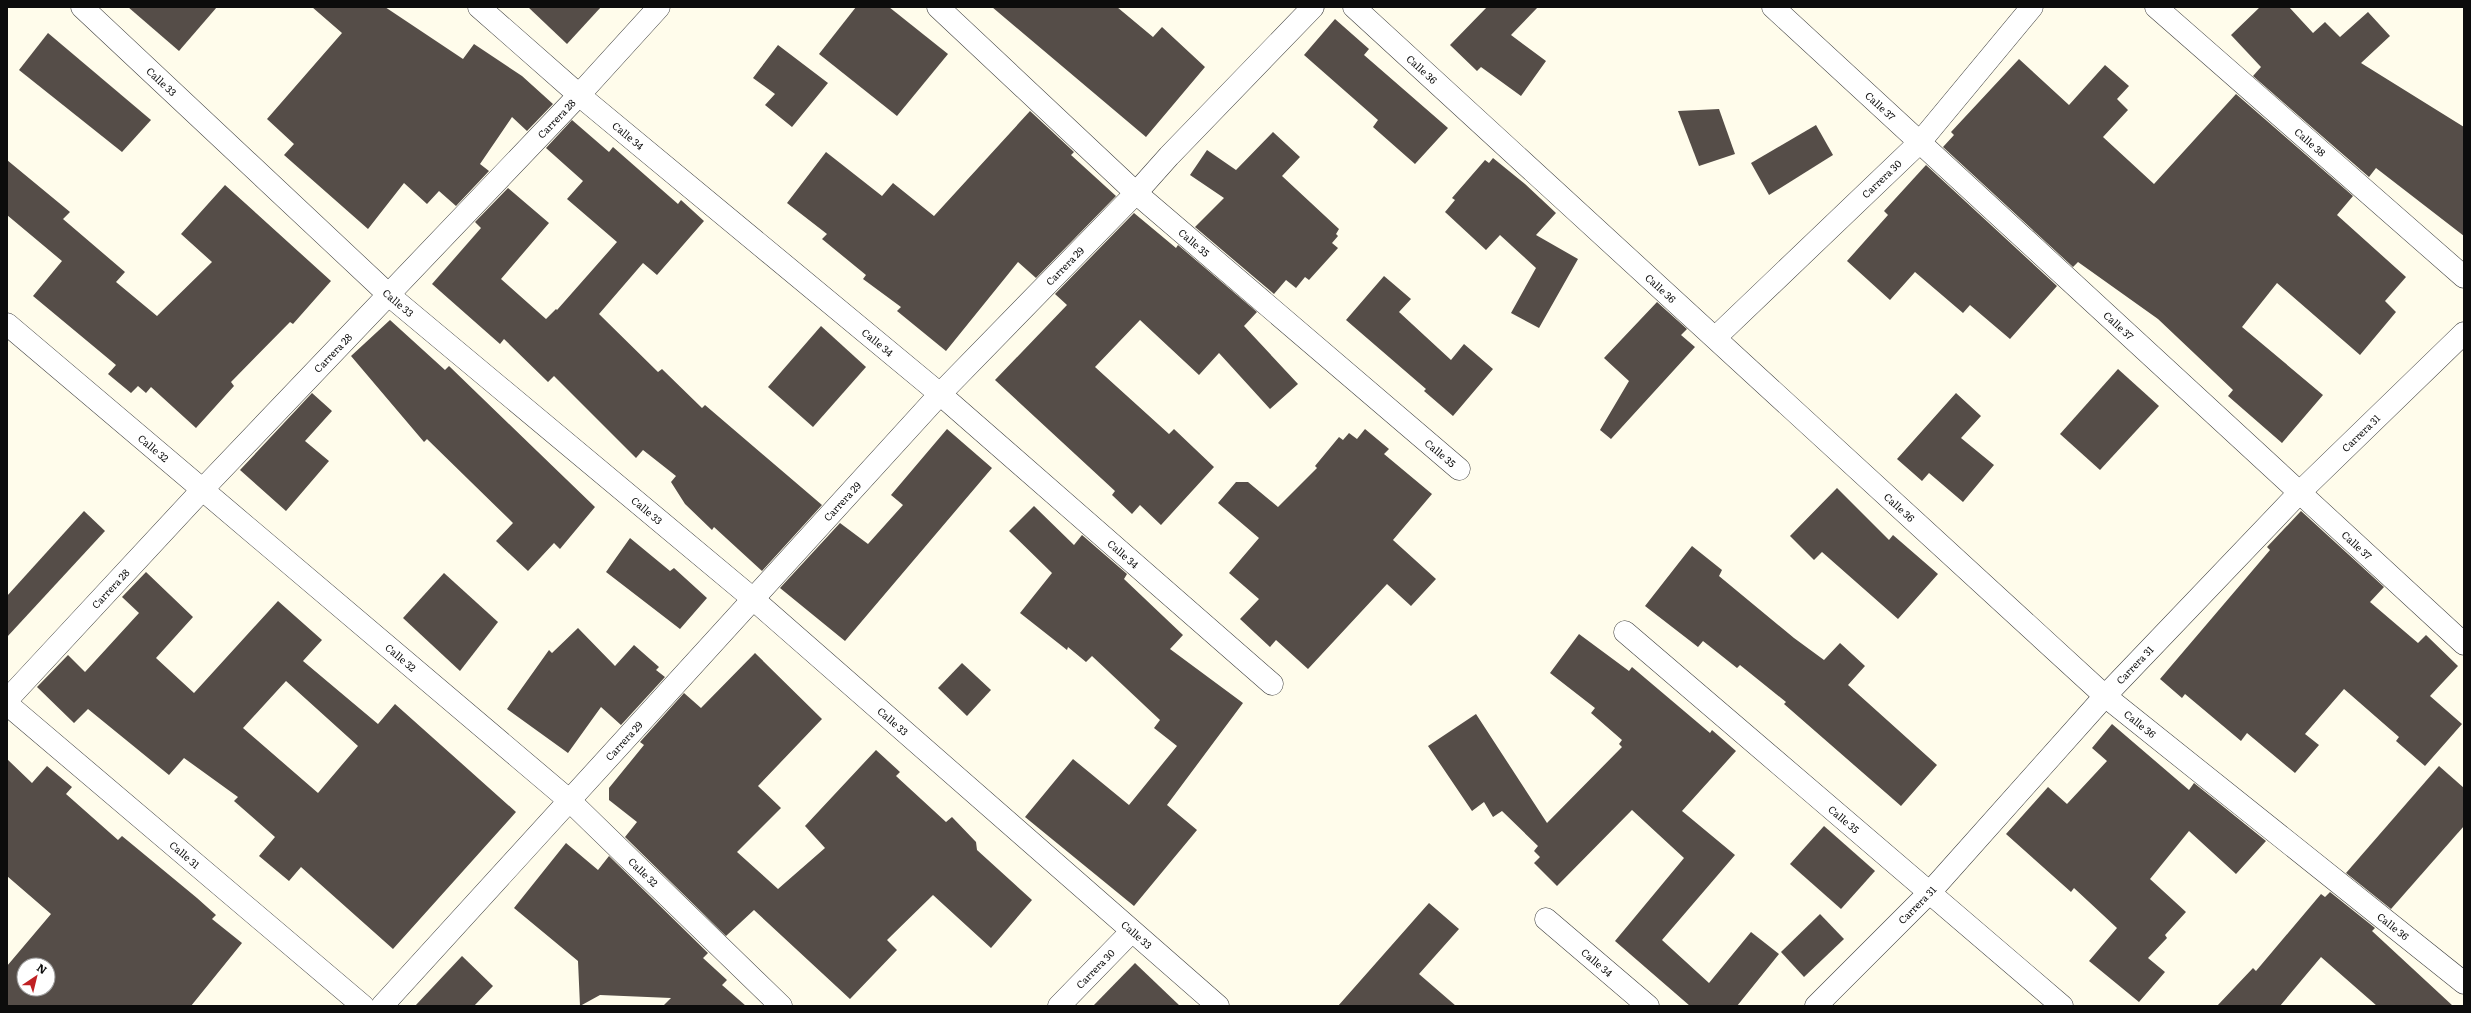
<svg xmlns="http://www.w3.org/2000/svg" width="2471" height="1013" font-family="Literata,serif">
<rect width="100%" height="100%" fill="#fffceb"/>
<g fill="#554d48" fill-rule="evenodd">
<path d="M 128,7 L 217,7 L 179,51 Z"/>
<path d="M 312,7 L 385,7 L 463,59 L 474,44 L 522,76 L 553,104 L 527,131 L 512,117 L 480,164 L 489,171 L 456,206 L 439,191 L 427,204 L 404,183 L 368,229 L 284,155 L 294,144 L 267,119 L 342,33 Z"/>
<path d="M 528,7 L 601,7 L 567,44 Z"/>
<path d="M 856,7 L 889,7 L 948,54 L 897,116 L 819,54 Z"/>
<path d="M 992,7 L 1117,7 L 1153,37 L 1162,27 L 1205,67 L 1146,137 Z"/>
<path d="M 1487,7 L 1538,7 L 1511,35 L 1546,61 L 1521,96 L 1481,67 L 1477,71 L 1450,45 Z"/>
<path d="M 2260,7 L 2289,7 L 2313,33 L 2325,22 L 2340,37 L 2368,12 L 2390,36 L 2361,63 L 2464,127 L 2464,236 L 2376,168 L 2369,177 L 2253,76 L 2261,67 L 2231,35 Z"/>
<path d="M 1335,19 L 1369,49 L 1364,55 L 1448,128 L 1415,164 L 1373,127 L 1378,120 L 1304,55 Z"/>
<path d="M 48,33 L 151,120 L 122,152 L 19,70 Z"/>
<path d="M 778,45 L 828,83 L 792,127 L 765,105 L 775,94 L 753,78 Z"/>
<path d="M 2019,59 L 2069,105 L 2105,65 L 2129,86 L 2117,99 L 2128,110 L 2103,137 L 2154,184 L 2236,94 L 2353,196 L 2337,215 L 2406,277 L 2385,301 L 2396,312 L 2360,355 L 2277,283 L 2242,327 L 2323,395 L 2282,443 L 2228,396 L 2233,390 L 2158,319 L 2078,262 L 2073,267 L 1943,147 L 1954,135 L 1951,132 Z"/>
<path d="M 1719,109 L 1735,154 L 1699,166 L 1678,111 Z"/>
<path d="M 1030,111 L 1074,152 L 1071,155 L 1116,196 L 1036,278 L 1018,262 L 946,351 L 897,311 L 901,307 L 863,279 L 866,275 L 822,239 L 827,234 L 787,203 L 826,152 L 882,196 L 893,183 L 934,216 Z"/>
<path d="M 572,120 L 609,152 L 613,147 L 678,204 L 681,200 L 704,221 L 657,275 L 643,263 L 599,314 L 658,372 L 662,369 L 702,408 L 705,405 L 822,505 L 762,571 L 714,527 L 712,530 L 685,504 L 671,482 L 676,476 L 643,450 L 636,458 L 554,376 L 548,382 L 504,339 L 500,344 L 432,284 L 481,228 L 475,222 L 508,188 L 549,223 L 501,279 L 546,319 L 556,309 L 557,310 L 617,242 L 567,199 L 583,181 L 546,148 Z"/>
<path d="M 1816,125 L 1833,155 L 1769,195 L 1751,163 Z"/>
<path d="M 1273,132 L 1300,157 L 1282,176 L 1339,229 L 1336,234 L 1338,236 L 1332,243 L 1338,248 L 1309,280 L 1305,277 L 1296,288 L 1286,280 L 1274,294 L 1195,227 L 1224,198 L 1190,175 L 1207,150 L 1236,170 Z"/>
<path d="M 1493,158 L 1525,184 L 1556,213 L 1536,235 L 1578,259 L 1539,328 L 1511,313 L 1536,268 L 1500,235 L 1486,250 L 1445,212 L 1455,200 L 1452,198 L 1485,160 L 1489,163 Z"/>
<path d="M 7,160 L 70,212 L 63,219 L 125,272 L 116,282 L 157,316 L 212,262 L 181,234 L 225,185 L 331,281 L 293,324 L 290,322 L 231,382 L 234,386 L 196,428 L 151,387 L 146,393 L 138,386 L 131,393 L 108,374 L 116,365 L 33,296 L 62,261 L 7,215 Z"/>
<path d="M 1926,165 L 2057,286 L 2010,339 L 1970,305 L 1963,313 L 1915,272 L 1890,300 L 1847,261 L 1888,215 L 1884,211 Z"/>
<path d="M 1134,213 L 1176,248 L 1178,245 L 1257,312 L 1244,326 L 1298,384 L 1270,409 L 1219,353 L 1199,375 L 1140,320 L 1095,367 L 1169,434 L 1174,429 L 1214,467 L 1161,525 L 1140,505 L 1132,514 L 1112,495 L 1115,491 L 995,380 L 1067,305 L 1055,294 Z"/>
<path d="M 1384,276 L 1411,299 L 1399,312 L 1451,360 L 1464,344 L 1493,369 L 1453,416 L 1424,391 L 1426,389 L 1346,320 Z"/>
<path d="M 1657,302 L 1687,329 L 1681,335 L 1695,347 L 1611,439 L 1600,430 L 1629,381 L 1604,358 Z"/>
<path d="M 390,320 L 445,370 L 449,366 L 595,507 L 560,549 L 554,543 L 528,571 L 496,541 L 513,523 L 427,439 L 424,442 L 351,356 Z"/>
<path d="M 821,326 L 866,367 L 813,427 L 768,387 Z"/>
<path d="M 2118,369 L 2159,406 L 2100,470 L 2060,434 Z"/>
<path d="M 312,393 L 332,411 L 305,441 L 329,461 L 286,511 L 240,470 Z"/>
<path d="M 1956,393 L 1981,416 L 1961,438 L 1994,465 L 1963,502 L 1929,473 L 1922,481 L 1897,459 Z"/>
<path d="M 947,429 L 992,468 L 845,641 L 780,588 L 840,523 L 868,544 L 903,505 L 891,495 Z"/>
<path d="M 1365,429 L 1389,449 L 1384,454 L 1432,494 L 1393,540 L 1436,579 L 1411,606 L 1387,584 L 1308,669 L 1276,640 L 1270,647 L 1240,619 L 1259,599 L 1229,573 L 1259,538 L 1218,503 L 1236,482 L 1248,482 L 1278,507 L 1317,468 L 1315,466 L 1339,437 L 1343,440 L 1349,433 L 1357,439 Z"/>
<path d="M 1837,488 L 1889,540 L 1893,535 L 1938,574 L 1898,619 L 1822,552 L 1814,560 L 1790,536 Z"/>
<path d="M 1034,506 L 1074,545 L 1082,535 L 1127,574 L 1124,579 L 1183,635 L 1170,649 L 1243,703 L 1167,805 L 1197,830 L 1134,906 L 1025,817 L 1073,759 L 1129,805 L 1177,746 L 1154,728 L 1160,720 L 1092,656 L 1086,662 L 1068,647 L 1067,650 L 1020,613 L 1052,573 L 1009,531 Z"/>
<path d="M 84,511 L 105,531 L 7,637 L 7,596 Z"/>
<path d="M 2301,511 L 2384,587 L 2370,602 L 2418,643 L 2426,635 L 2458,666 L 2430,696 L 2462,724 L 2425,766 L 2396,741 L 2399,737 L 2344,689 L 2305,734 L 2319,745 L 2295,773 L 2247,733 L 2241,741 L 2185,694 L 2182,698 L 2160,679 L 2270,550 L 2267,547 Z"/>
<path d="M 630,538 L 670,571 L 674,568 L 707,598 L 680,629 L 606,572 Z"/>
<path d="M 1692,546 L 1722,570 L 1719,576 L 1794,638 L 1824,660 L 1840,643 L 1865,666 L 1848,685 L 1937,765 L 1901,806 L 1784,704 L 1786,702 L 1740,665 L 1737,668 L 1703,641 L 1698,647 L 1645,606 Z"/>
<path d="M 146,572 L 193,617 L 156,658 L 194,693 L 278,601 L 322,640 L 303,661 L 378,724 L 395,704 L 516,812 L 393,949 L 301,867 L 289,881 L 259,856 L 275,837 L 234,801 L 238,797 L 184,758 L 169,775 L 88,709 L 74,723 L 37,687 L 68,655 L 85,672 L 139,613 L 122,597 ZM 286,681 L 358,746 L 318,793 L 243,728 Z"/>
<path d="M 444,573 L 498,622 L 460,671 L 403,618 Z"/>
<path d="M 578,628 L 615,666 L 634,645 L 659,667 L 656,670 L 665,677 L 621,725 L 601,707 L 568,753 L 507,709 L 549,650 L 552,653 Z"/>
<path d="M 1579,634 L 1629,671 L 1632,667 L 1710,733 L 1712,730 L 1736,751 L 1682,811 L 1735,855 L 1662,940 L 1709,983 L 1751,932 L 1779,954 L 1737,1006 L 1690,1006 L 1615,941 L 1684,858 L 1632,810 L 1557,886 L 1534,863 L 1540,857 L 1534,851 L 1538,846 L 1502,811 L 1493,817 L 1484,802 L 1472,811 L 1428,746 L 1476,714 L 1547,823 L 1622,747 L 1619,744 L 1622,740 L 1591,713 L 1595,708 L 1550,673 Z"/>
<path d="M 755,653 L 822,719 L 758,786 L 781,808 L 737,852 L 778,889 L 825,848 L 805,826 L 876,750 L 900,772 L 896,776 L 946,822 L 952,817 L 976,842 L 977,850 L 1032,900 L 991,948 L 933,895 L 887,940 L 897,950 L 850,999 L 754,910 L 726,936 L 625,837 L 637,822 L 609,800 L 609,788 L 644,745 L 640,742 L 684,693 L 701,708 Z"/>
<path d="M 962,663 L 991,690 L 967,716 L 938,688 Z"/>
<path d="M 2112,724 L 2189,790 L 2194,783 L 2266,841 L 2236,874 L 2189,831 L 2150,879 L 2186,912 L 2165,935 L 2167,938 L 2148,958 L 2165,972 L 2139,1002 L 2089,961 L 2117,928 L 2074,888 L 2071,892 L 2006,834 L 2048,787 L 2067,804 L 2107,761 L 2092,748 Z"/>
<path d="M 7,759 L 32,783 L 47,766 L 72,787 L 66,794 L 118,840 L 122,836 L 197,898 L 216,915 L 212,919 L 242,943 L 191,1006 L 7,1006 L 7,966 L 51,914 L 7,876 ZM 24,965 L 48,965 L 48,989 L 24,989 Z"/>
<path d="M 2439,766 L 2464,788 L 2464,826 L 2391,909 L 2346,873 Z"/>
<path d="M 1824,826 L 1875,871 L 1841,909 L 1790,864 Z"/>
<path d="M 566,843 L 598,870 L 609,856 L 708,953 L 703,958 L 727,980 L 722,985 L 746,1006 L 663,1006 L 671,998 L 600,995 L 580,1006 L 578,961 L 514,908 Z"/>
<path d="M 2330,892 L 2375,928 L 2372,931 L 2453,1006 L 2377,1006 L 2321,957 L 2280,1006 L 2217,1006 L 2253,968 L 2256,971 L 2321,894 L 2325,897 Z"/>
<path d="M 1429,903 L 1459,929 L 1419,974 L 1456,1006 L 1338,1006 Z"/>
<path d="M 1820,914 L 1844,939 L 1804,977 L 1781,952 Z"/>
<path d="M 462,956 L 493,986 L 474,1006 L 415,1006 Z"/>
<path d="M 1135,963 L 1180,1006 L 1093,1006 Z"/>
</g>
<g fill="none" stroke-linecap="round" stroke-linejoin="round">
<g stroke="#3f3f3f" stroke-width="23">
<g id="minor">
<path id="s1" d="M 82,7 L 390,296 L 752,598 L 1218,1006"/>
<path id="s2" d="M 479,7 L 579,95 L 940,394 L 1272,684"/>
<path id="s3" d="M 938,7 L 1136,193 L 1459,469"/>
<path id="s4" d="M 1354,7 L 2105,696 L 2464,983"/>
<path id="s5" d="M 1773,7 L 2464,644"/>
<path id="s6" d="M 2156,7 L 2464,277"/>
<path id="s7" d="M 7,324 L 570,801 L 781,1006"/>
<path id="s8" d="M 1716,337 L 1920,142 L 2032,7"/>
<path id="s9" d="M 1625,632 L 2062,1006"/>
<path id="s10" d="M 7,704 L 363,1006"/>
<path id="s11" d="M 1546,919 L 1648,1006"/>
<path id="s12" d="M 382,1006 L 940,394 L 1136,193 L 1169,156 L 1313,7"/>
<path id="s13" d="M 1059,1006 L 1131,932"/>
<path id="s14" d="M 1816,1006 L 1931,891 L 2105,696 L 2299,493 L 2464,333"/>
</g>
</g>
<g stroke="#3f3f3f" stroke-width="23">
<g id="tertiary">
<path id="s15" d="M 7,700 L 202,490 L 579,95 L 659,7"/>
</g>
</g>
<use href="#minor" stroke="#fff" stroke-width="22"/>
<use href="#tertiary" stroke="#fff" stroke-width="22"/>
</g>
<g text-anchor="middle" stroke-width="4" stroke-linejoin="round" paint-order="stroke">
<g font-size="10" fill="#0c0c0c" stroke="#fff">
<text dy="4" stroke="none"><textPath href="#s4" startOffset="92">Calle 36</textPath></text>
<text dy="4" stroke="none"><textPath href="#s1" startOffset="109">Calle 33</textPath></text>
<text dy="4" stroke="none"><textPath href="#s5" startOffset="146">Calle 37</textPath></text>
<text dy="4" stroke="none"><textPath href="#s15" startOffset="800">Carrera 28</textPath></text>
<text dy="4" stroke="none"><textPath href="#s2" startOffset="197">Calle 34</textPath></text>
<text dy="4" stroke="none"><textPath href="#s6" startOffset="205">Calle 38</textPath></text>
<text dy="4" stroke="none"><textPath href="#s8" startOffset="229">Carrera 30</textPath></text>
<text dy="4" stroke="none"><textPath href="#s3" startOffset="348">Calle 35</textPath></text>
<text dy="4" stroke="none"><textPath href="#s12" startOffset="1007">Carrera 29</textPath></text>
<text dy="4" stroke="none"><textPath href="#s4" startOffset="416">Calle 36</textPath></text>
<text dy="4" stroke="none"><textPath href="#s1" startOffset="433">Calle 33</textPath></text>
<text dy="4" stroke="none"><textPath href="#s5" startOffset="470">Calle 37</textPath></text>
<text dy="4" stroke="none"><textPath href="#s2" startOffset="521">Calle 34</textPath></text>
<text dy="4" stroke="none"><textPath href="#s15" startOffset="476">Carrera 28</textPath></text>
<text dy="4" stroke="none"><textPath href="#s14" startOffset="791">Carrera 31</textPath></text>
<text dy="4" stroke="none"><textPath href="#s7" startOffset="192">Calle 32</textPath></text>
<text dy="4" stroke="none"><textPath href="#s3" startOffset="672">Calle 35</textPath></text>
<text dy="4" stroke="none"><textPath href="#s12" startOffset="683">Carrera 29</textPath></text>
<text dy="4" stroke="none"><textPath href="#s4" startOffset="740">Calle 36</textPath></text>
<text dy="4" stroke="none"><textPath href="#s1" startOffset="757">Calle 33</textPath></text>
<text dy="4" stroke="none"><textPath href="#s5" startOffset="794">Calle 37</textPath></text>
<text dy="4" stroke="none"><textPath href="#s2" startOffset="845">Calle 34</textPath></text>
<text dy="4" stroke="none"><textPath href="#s15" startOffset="152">Carrera 28</textPath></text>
<text dy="4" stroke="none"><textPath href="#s7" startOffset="516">Calle 32</textPath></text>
<text dy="4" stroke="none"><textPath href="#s14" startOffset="467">Carrera 31</textPath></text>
<text dy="4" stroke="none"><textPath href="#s1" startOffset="1081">Calle 33</textPath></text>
<text dy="4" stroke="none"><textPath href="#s4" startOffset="1064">Calle 36</textPath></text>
<text dy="4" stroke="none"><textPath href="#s12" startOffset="359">Carrera 29</textPath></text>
<text dy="4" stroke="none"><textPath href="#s9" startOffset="288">Calle 35</textPath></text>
<text dy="4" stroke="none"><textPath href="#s10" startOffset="233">Calle 31</textPath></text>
<text dy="4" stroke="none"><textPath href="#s7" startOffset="840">Calle 32</textPath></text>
<text dy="4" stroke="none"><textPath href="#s14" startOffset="143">Carrera 31</textPath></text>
<text dy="4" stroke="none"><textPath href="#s4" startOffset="1388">Calle 36</textPath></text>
<text dy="4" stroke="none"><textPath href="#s1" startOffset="1405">Calle 33</textPath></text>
<text dy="4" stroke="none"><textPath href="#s11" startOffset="67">Calle 34</textPath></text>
<text dy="4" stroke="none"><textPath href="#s13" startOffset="52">Carrera 30</textPath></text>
</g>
</g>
<rect width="2471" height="1013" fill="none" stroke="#0c0c0c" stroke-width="16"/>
<g transform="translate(36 977) rotate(35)"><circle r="19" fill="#ffffff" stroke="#9e9e9e"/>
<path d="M0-3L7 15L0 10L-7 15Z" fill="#c02023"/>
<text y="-6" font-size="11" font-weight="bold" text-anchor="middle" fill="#0c0c0c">N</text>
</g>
</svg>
